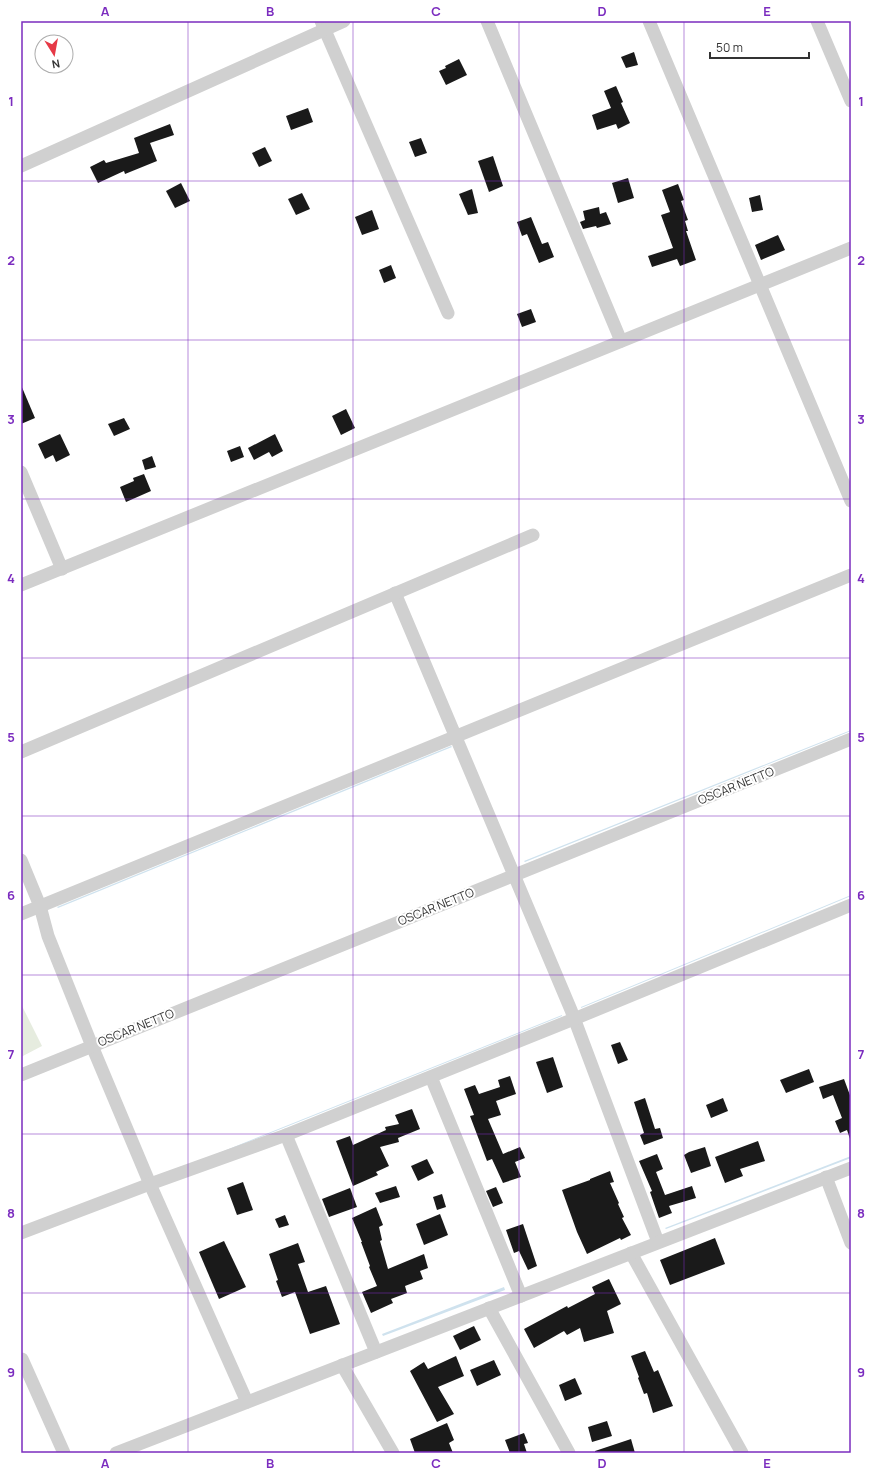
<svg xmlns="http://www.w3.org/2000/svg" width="872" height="1474" font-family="Manrope,sans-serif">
<rect width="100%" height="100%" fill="#fff"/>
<path fill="#e6ecdf" d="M 21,1004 L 42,1046 L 21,1057 Z"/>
<g fill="#cfe2ee">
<path d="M 851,730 L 851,731 L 525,862 L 524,861 Z"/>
<path d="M 451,746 L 452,747 L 58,908 L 57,907 Z"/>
<path d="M 851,895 L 851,896 L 581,1008 L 581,1007 Z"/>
<path d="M 562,1015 L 562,1016 L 179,1170 L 179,1169 Z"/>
<path d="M 851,1156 L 851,1158 L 666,1229 L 665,1228 Z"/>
<path d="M 504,1287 L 505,1290 L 383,1336 L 382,1334 Z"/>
</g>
<g fill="#1a1a1a">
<path d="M 634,52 L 638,65 L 626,68 L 621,57 Z"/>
<path d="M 459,59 L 467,75 L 446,85 L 439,71 L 446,68 L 445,66 Z"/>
<path d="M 616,86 L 623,102 L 621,103 L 630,123 L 618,129 L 616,124 L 597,130 L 592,115 L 611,108 L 604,91 Z"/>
<path d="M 308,108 L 313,122 L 291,130 L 286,116 Z"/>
<path d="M 170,124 L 174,135 L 150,143 L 157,161 L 125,174 L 124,171 L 98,183 L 90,167 L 104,160 L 106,163 L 139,153 L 134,138 Z"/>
<path d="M 421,138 L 427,153 L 415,157 L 409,142 Z"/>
<path d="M 265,147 L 272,161 L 259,167 L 252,153 Z"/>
<path d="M 493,156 L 503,186 L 489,192 L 478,161 Z"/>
<path d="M 628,178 L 634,198 L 618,203 L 612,183 Z"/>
<path d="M 181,183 L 190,201 L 175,208 L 166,191 Z"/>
<path d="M 678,184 L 684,200 L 681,201 L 688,220 L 685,221 L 688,231 L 686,231 L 696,260 L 680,266 L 677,259 L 652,267 L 648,256 L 673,248 L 661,215 L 670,212 L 662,190 Z"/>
<path d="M 472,189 L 478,213 L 468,215 L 459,194 Z"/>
<path d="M 302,193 L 310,209 L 296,215 L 288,199 Z"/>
<path d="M 760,195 L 763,210 L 752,212 L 749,198 Z"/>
<path d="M 599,207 L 600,214 L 606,212 L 611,224 L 597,228 L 596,226 L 583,229 L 580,222 L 585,220 L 583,211 Z"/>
<path d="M 372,210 L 379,229 L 362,235 L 355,217 Z"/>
<path d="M 531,217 L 542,244 L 548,242 L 554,257 L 539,263 L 527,234 L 522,236 L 517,222 Z"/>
<path d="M 778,235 L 785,250 L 761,260 L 755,245 Z"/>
<path d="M 391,265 L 396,278 L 384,283 L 379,270 Z"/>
<path d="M 531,309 L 536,322 L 522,327 L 517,314 Z"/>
<path d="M 21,385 L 35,418 L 21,424 Z"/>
<path d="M 346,409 L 355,428 L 341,435 L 332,416 Z"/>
<path d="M 124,418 L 130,429 L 114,436 L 108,424 Z"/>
<path d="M 60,434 L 70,455 L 56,462 L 53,455 L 45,459 L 38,444 Z"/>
<path d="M 275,434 L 283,451 L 272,457 L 269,452 L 254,460 L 248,448 Z"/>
<path d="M 240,446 L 244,457 L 231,462 L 227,451 Z"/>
<path d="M 152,456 L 156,467 L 145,470 L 142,460 Z"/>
<path d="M 144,474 L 151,491 L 126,502 L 120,487 L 134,481 L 133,478 Z"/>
<path d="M 620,1042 L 628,1060 L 618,1064 L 611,1045 Z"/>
<path d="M 553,1057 L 563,1087 L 547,1093 L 536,1062 Z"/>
<path d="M 809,1069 L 814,1082 L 786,1093 L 780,1080 Z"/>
<path d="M 510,1076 L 516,1094 L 496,1101 L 501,1115 L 488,1119 L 503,1154 L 520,1147 L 525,1158 L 515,1162 L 521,1177 L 503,1183 L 492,1159 L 487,1161 L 470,1116 L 474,1115 L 464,1089 L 475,1085 L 479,1094 L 500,1087 L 498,1080 Z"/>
<path d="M 844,1079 L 851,1098 L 850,1139 L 847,1130 L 840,1133 L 835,1121 L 842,1118 L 833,1095 L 823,1099 L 819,1087 Z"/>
<path d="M 645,1098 L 655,1129 L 660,1128 L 663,1138 L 644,1145 L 640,1135 L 644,1133 L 634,1102 Z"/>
<path d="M 723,1098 L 728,1111 L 711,1118 L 706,1105 Z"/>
<path d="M 412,1109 L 420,1129 L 398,1138 L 399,1142 L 380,1147 L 389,1166 L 376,1172 L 378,1175 L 353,1186 L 336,1141 L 350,1136 L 353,1145 L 386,1130 L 385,1127 L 399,1124 L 395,1115 Z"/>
<path d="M 758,1141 L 765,1161 L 740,1169 L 743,1176 L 725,1183 L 715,1157 Z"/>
<path d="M 705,1147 L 711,1166 L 691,1173 L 684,1155 L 689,1152 Z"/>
<path d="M 657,1154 L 663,1169 L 656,1172 L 665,1195 L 692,1186 L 696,1198 L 669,1206 L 672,1213 L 659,1218 L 650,1192 L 652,1191 L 639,1161 Z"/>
<path d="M 427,1159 L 434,1173 L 418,1181 L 411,1166 Z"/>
<path d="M 610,1171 L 614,1182 L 610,1183 L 619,1203 L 618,1204 L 624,1217 L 622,1218 L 631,1235 L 621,1240 L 620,1238 L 587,1254 L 577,1232 L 562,1190 L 590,1180 L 590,1179 Z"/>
<path d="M 243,1182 L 253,1210 L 237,1215 L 227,1188 Z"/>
<path d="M 396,1186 L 400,1197 L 380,1203 L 375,1193 Z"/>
<path d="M 496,1187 L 503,1203 L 493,1207 L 486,1191 Z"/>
<path d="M 350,1188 L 357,1207 L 329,1217 L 322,1199 Z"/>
<path d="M 442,1194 L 446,1207 L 437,1210 L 433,1197 Z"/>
<path d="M 376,1207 L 383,1225 L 379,1227 L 382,1240 L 380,1241 L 388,1269 L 424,1254 L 428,1268 L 420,1271 L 423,1279 L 405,1286 L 407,1293 L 391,1299 L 393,1303 L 371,1313 L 362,1292 L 377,1286 L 369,1267 L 370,1266 L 361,1242 L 362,1242 L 352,1218 Z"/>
<path d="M 440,1214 L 448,1235 L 424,1245 L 416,1224 Z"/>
<path d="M 285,1215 L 289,1225 L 279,1228 L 275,1219 Z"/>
<path d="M 523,1224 L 537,1266 L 528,1270 L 519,1251 L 514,1253 L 506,1230 Z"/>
<path d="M 715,1238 L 725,1264 L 670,1285 L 660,1260 Z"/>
<path d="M 224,1241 L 246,1287 L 219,1299 L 199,1252 Z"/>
<path d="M 298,1243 L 305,1262 L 298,1264 L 308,1292 L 326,1286 L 340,1324 L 310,1334 L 295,1292 L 282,1297 L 276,1281 L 278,1280 L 269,1254 Z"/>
<path d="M 609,1279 L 621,1304 L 607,1311 L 614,1333 L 584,1342 L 580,1328 L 567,1335 L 564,1331 L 534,1348 L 524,1329 L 567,1306 L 568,1308 L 595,1294 L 592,1287 Z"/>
<path d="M 474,1326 L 481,1340 L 460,1350 L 453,1336 Z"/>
<path d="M 645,1351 L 654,1372 L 658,1370 L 673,1406 L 653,1413 L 647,1393 L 644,1394 L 638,1378 L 639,1377 L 631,1356 Z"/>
<path d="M 456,1356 L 464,1376 L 438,1387 L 454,1414 L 437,1422 L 410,1371 L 424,1362 L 428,1369 Z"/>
<path d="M 494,1360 L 501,1375 L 477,1386 L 470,1370 Z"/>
<path d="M 575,1378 L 582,1394 L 565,1401 L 559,1385 Z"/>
<path d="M 607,1421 L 612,1436 L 592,1442 L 588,1427 Z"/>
<path d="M 447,1423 L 454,1440 L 449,1443 L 453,1453 L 415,1453 L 410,1439 Z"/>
<path d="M 524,1433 L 528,1443 L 524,1444 L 527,1453 L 510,1453 L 505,1440 Z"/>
<path d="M 631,1439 L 635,1453 L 595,1453 L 595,1451 Z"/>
</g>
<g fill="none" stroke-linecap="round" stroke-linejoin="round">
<g stroke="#d0d0d0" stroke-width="13">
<path d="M 321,21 L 448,313"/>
<path d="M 487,21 L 621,341"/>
<path d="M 649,21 L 851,501"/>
<path d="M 817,21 L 851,101"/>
<path d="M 21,166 L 344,21"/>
<path d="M 21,472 L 62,569"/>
<path d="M 21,585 L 851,248"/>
<path d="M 395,593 L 571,1010 L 658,1242"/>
<path d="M 21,752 L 533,535"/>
<path d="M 21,860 L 40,906 L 48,936 L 92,1046 L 150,1184 L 247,1402"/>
<path d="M 21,914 L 851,575"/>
<path d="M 21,1075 L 851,739"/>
<path d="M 431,1077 L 521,1296"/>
<path d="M 286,1135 L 376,1352"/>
<path d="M 826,1177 L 851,1243"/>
<path d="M 21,1233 L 150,1184 L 286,1135 L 574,1019 L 851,905"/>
<path d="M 631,1253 L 742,1453"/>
<path d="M 489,1308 L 569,1453"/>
<path d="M 22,1359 L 64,1453"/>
<path d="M 342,1365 L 393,1453"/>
<path d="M 116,1453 L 851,1168"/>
</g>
</g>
<path fill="none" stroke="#7b2cbf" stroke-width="1" stroke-opacity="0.55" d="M 188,21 L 188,1453M 353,21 L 353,1453M 519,21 L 519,1453M 684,21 L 684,1453M 21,181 L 851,181M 21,340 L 851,340M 21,499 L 851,499M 21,658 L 851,658M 21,816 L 851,816M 21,975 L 851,975M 21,1134 L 851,1134M 21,1293 L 851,1293"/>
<g text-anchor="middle" stroke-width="4" stroke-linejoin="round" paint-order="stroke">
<g font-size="12" fill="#333" stroke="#fff">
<text transform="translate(736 786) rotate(-22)" y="4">OSCAR NETTO</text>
<text transform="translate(436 907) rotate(-22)" y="4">OSCAR NETTO</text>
<text transform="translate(136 1028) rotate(-22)" y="4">OSCAR NETTO</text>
</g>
</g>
<rect width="872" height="1474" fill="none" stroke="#ffffff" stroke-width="44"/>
<g transform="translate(54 54) rotate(169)"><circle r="19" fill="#ffffff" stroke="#adadad"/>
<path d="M0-3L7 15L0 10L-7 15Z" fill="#e63946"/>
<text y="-6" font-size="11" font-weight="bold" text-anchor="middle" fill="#333333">N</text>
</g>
<path d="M710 52v6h99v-6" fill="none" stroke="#333333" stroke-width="2"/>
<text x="716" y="52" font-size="12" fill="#333333" stroke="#ffffff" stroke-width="3" paint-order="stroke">50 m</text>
<rect x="22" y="22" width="828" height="1430" fill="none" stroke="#7b2cbf" stroke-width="1.5"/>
<g font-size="13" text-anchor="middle" font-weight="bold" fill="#7b2cbf">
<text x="105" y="16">A</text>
<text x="270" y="16">B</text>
<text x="436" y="16">C</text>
<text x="602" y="16">D</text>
<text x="767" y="16">E</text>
<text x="11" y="106">1</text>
<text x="861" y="106">1</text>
<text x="11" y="265">2</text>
<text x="861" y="265">2</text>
<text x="11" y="424">3</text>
<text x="861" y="424">3</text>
<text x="11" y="583">4</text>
<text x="861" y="583">4</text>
<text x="11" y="742">5</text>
<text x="861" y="742">5</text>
<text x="11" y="900">6</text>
<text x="861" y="900">6</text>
<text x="11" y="1059">7</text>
<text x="861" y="1059">7</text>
<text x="11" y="1218">8</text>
<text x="861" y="1218">8</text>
<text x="11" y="1377">9</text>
<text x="861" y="1377">9</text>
<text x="105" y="1468">A</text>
<text x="270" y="1468">B</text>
<text x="436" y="1468">C</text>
<text x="602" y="1468">D</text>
<text x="767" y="1468">E</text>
</g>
</svg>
